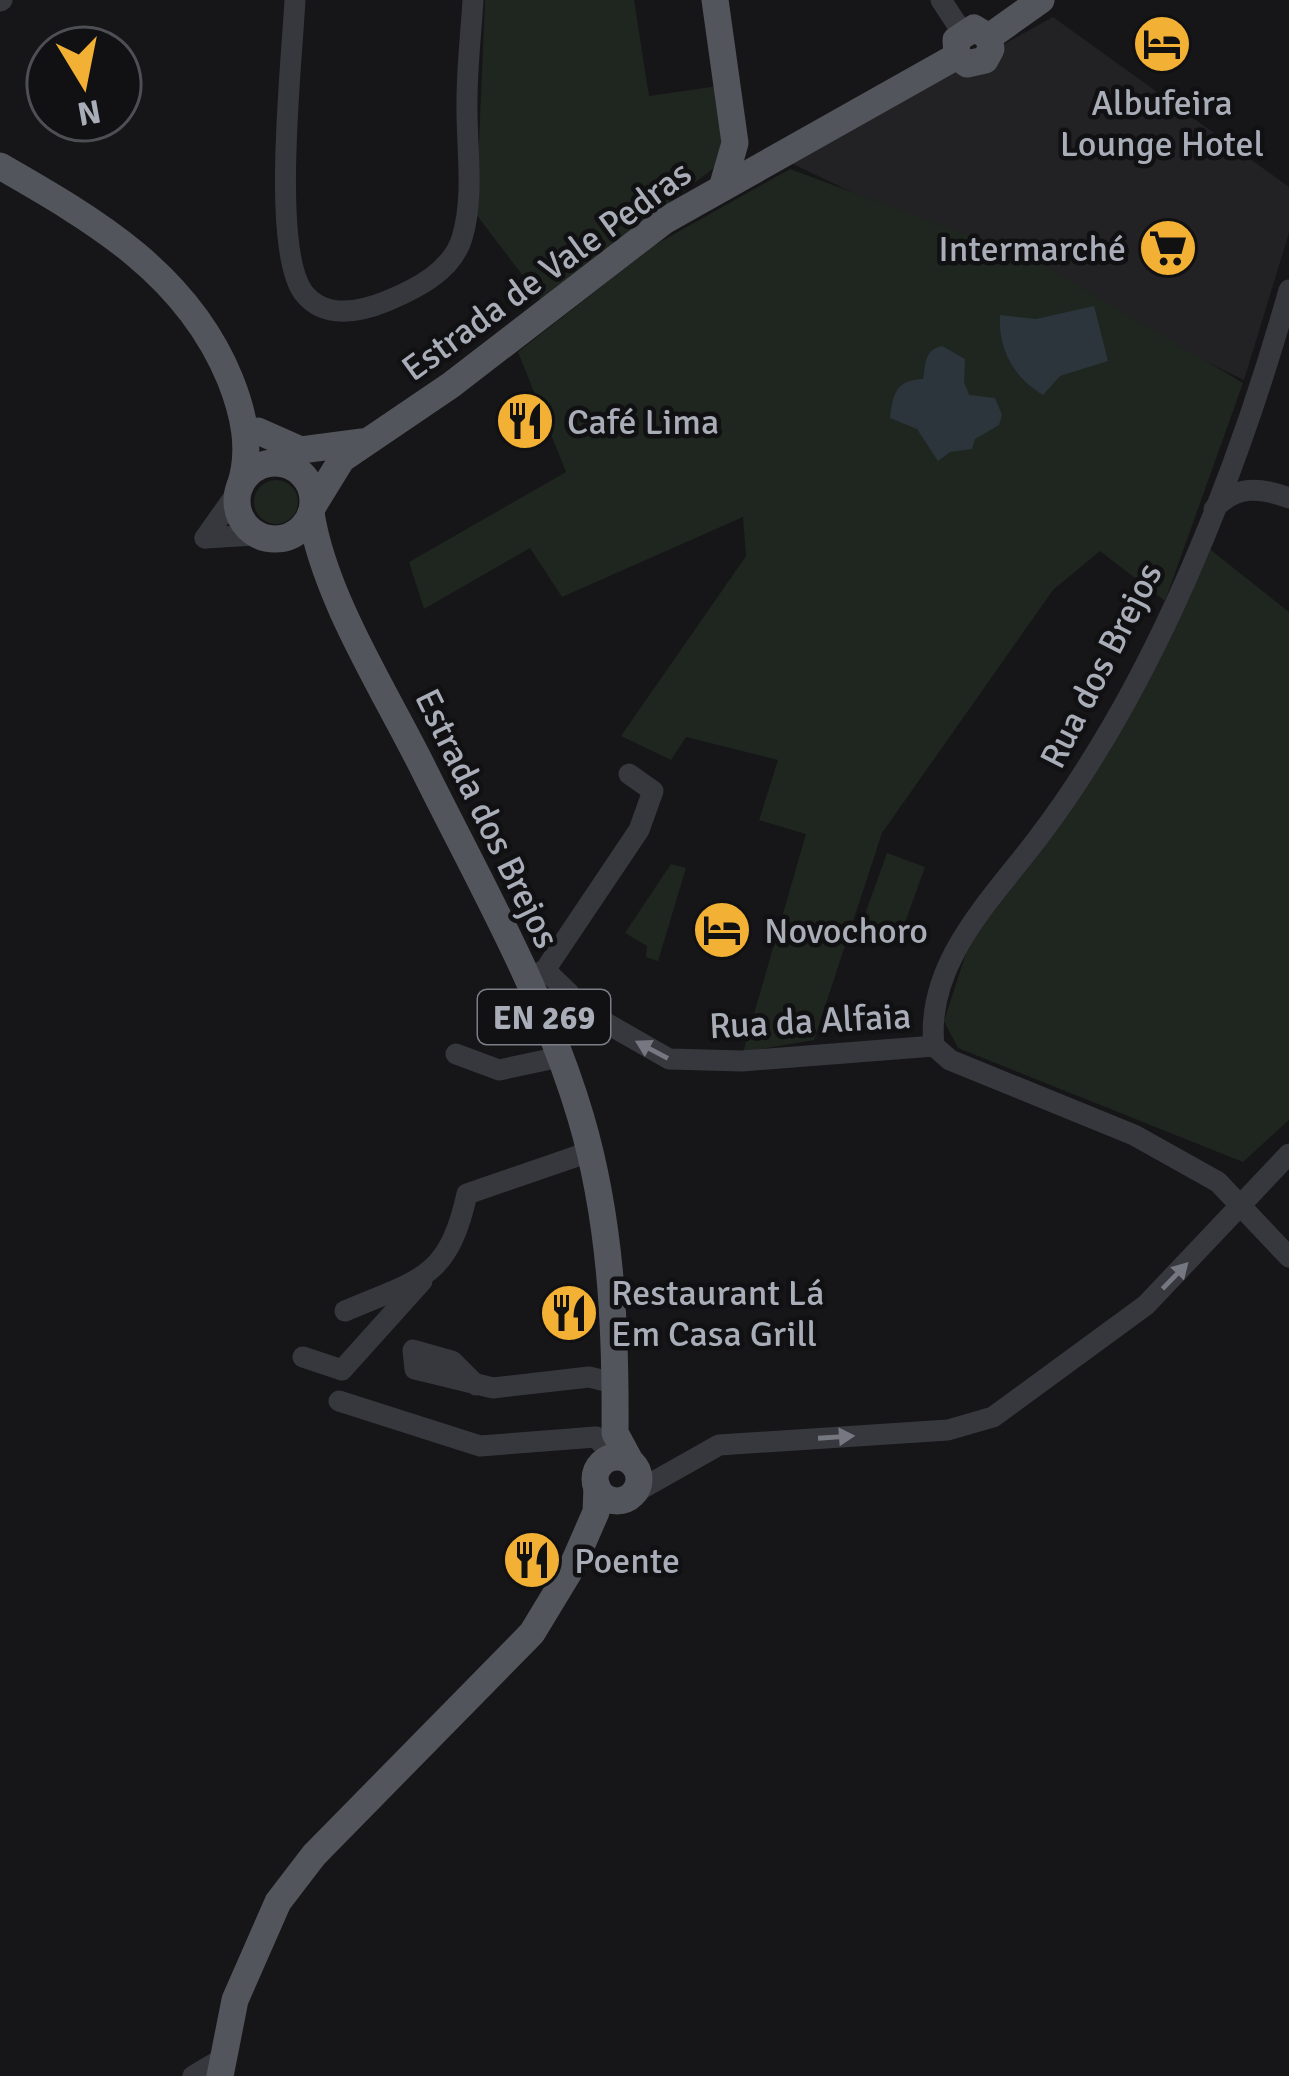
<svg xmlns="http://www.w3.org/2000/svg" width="1289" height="2076" font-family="Signika,sans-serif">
<rect width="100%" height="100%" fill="#161618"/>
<path fill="#222225" d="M 1053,17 L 1289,187 L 1289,233 L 1244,380 L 791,163 Z"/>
<g fill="#1e261f">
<path d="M 485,0 L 634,0 L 649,96 L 718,86 L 728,139 L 715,167 L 542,301 L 476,214 Z"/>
<path d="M 790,169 L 1036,261 L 1243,383 L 1165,601 L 1100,551 L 1053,590 L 882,833 L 814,1040 L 743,1052 L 806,834 L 759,820 L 778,760 L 686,737 L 671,760 L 621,736 L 746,556 L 743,517 L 562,597 L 530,548 L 424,609 L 409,562 L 566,472 L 518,352 L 653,246 Z"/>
<circle cx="276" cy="502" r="22"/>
<path d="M 1207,547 L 1289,612 L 1289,1120 L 1243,1162 L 958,1048 L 944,1021 L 969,944 Z"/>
<path d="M 887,853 L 925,867 L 898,942 L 860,928 Z"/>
<path d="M 671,864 L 686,868 L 658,961 L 646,957 L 647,946 L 625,933 Z"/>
</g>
<g fill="#2c353c">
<path d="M 1094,306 L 1108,361 L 1060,376 L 1043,395 C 1014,378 998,349 1000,315 L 1036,319 Z"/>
<path d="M 942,346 L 965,359 L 964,382 L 969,395 L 995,398 L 1002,415 L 999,425 L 975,439 L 972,449 L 950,452 L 938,461 L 917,429 L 890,418 C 893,395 895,380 923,379 C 926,366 923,350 942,346 Z"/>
</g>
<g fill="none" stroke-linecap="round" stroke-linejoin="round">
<g stroke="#37383d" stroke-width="21">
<path d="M 295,0 C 292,60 271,247 303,292 C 324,320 360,312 387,301 C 416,289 452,271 462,238 C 475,195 466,145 467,101 C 467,67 471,34 473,0"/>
<path d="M 941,0 L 962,32"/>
<path d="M 0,1 L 2,0"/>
<path d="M 1214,509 C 1236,485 1260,487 1289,498"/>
<path d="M 205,538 L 236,494"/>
<path d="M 205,538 L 255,535"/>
<path d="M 545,970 L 639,830 L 653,791 L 629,774"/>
<path d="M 532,976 L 545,970 L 569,993 L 569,1014 L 549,1028"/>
<path d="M 571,1003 L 669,1059 L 742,1061 L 934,1046"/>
<path d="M 934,1046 C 925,963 992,899 1038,838 C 1155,684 1237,475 1289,290"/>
<path d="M 934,1046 L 950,1060 L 1134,1135 L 1218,1182 L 1289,1257"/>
<path d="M 456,1054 L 499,1070 L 560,1057"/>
<path d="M 345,1311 C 419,1279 448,1280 467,1194 L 589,1152"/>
<path d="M 303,1357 L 342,1370 L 422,1281"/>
<path d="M 476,1385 L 452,1361 L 413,1350 L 415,1369 L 493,1388 L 589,1377 L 614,1383"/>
<path d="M 339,1401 L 480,1446 L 596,1437 L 605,1447"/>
<path d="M 634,1493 L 719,1445 L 948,1430 L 993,1417 L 1146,1305 L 1289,1154"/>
<path d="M 193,2076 L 220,2060"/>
</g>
<g stroke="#53555c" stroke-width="27">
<path d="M 715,0 L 735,143 L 722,188"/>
<path d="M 989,37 L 1041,0"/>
<path d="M 957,56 L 967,64 L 985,60 L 991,49 L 989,37"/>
<path d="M 957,56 L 956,40 L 974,28 L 989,37"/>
<path d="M 0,166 C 96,221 187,274 230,379 C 244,414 252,450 240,486"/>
<path d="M 258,431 L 301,450 L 362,442"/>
<circle cx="275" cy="501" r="38"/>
<path d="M 313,506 L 342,459 L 451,385 L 664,221 L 957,56"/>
<path d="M 311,513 C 324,597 386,693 424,770 C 480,883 545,996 581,1118 C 611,1220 616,1327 615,1433 L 629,1459"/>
<circle cx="617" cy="1479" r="22"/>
<path d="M 220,2076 L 235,2000 L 278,1902 L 314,1855 L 532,1633 L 572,1567 L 596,1512 L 597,1487"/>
</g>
</g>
<defs><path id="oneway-solid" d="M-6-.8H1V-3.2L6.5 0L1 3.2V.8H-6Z" transform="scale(3)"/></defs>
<g fill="#757881">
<use href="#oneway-solid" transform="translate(652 1050) rotate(-152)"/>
<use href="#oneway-solid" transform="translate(1175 1276) rotate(-46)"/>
<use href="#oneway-solid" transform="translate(836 1437) rotate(-4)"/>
</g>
<defs>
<g id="hotel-disc" transform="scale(3)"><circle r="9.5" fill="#f2b134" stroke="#111113"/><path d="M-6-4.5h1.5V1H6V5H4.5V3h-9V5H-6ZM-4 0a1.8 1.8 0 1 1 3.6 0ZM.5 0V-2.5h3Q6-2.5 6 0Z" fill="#111"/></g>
<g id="supermarket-disc" transform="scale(3)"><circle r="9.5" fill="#f2b134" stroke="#111113"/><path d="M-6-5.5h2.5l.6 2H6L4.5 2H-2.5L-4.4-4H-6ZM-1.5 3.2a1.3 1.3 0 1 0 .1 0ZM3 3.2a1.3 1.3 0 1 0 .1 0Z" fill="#111"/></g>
<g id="restaurant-disc" transform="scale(3)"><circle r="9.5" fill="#f2b134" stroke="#111113"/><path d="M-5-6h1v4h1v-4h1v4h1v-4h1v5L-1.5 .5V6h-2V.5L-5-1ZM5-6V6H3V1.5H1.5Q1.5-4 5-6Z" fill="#111"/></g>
</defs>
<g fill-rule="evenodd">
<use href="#hotel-disc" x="1162" y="44"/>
<use href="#supermarket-disc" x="1168" y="248"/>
<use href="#restaurant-disc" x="525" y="421"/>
<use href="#hotel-disc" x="722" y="930"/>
<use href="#restaurant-disc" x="569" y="1313"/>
<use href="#restaurant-disc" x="532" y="1560"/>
</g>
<g text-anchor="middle" stroke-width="9" stroke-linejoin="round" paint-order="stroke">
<rect fill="#111113" stroke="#7b7e86" stroke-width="3" x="478" y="990" width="132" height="54" rx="9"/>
<g font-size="33" font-weight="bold" fill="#a8adb8">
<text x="544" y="1029">EN 269</text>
</g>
<g font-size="36" fill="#a8adb8" stroke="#111113" text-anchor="start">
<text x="1162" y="115" text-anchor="middle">Albufeira<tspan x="1162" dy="41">Lounge Hotel</tspan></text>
<text x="1126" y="261" text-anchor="end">Intermarché</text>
<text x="567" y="434">Café Lima</text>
<text x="764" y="943">Novochoro</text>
<text x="611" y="1305">Restaurant Lá<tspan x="611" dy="41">Em Casa Grill</tspan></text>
<text x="574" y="1573">Poente</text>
</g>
<g font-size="36" fill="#a8adb8" stroke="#111113">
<text transform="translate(546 270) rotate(-36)" y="13">Estrada de Vale Pedras</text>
<text transform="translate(1100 665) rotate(-63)" y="13">Rua dos Brejos</text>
<text transform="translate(488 818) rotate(64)" y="13">Estrada dos Brejos</text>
<text transform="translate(810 1020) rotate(-3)" y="13">Rua da Alfaia</text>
</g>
</g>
<g transform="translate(84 84) rotate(170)"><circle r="57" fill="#111113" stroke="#4d4f55" stroke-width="3"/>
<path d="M0-9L21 45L0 30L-21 45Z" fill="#f2b134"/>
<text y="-18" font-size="33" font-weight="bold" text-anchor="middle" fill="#a8adb8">N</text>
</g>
</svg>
